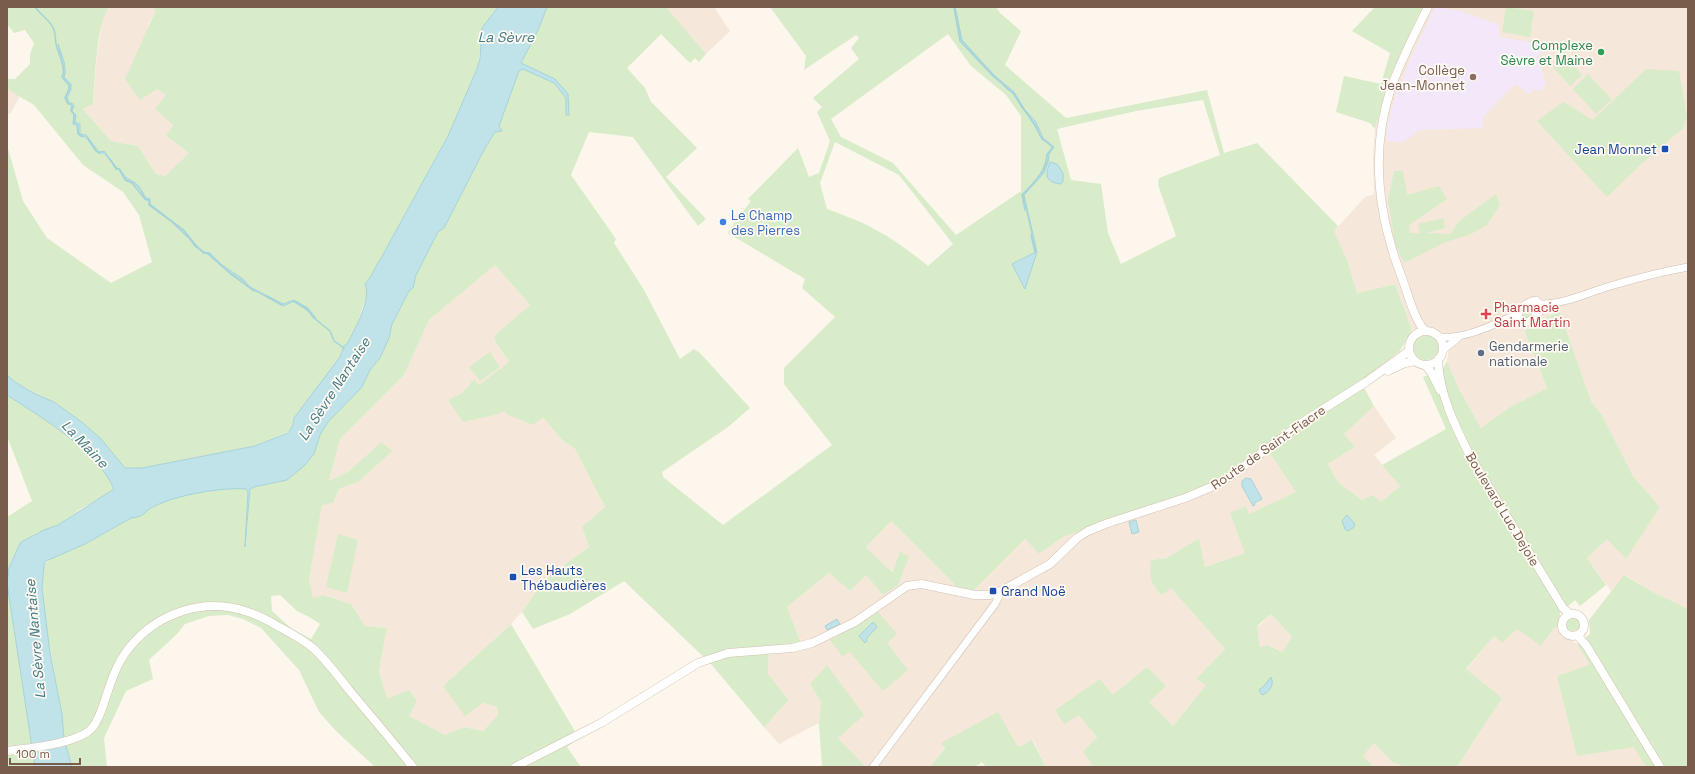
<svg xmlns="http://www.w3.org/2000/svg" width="1695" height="774" font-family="'Space Grotesk',sans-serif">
<rect width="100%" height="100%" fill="#fdf6ec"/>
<g fill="#f5e8da">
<path d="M 109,7 L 151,7 L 156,10 L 148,26 L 157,89 L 166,95 L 173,125 L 166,136 L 189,153 L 165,176 L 156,174 L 138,146 L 111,141 L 83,109 L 93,104 L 97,54 L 104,14 Z"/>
<path d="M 666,7 L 714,7 L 730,31 L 706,54 Z"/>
<path d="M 1422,7 L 1688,7 L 1688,609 L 1653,592 L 1625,575 L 1611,591 L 1587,558 L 1607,538 L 1626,558 L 1660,507 L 1633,476 L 1602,415 L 1591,401 L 1560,312 L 1542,319 L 1531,328 L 1524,330 L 1547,388 L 1510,407 L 1481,428 L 1459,389 L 1447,361 L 1449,349 L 1443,333 L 1425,326 L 1412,330 L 1395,284 L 1357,293 L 1348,262 L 1334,231 L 1365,197 L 1374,194 L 1373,158 L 1375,129 L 1391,75 Z"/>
<path d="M 7,86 L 10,91 L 20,96 L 11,113 L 7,115 Z"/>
<path d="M 495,265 L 530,305 L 495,335 L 494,339 L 509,362 L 479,386 L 474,379 L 462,393 L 448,401 L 498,414 L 505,410 L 543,416 L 562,440 L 575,449 L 605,507 L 582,527 L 589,547 L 554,572 L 540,586 L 522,612 L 511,624 L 443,686 L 482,703 L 497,707 L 498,715 L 483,731 L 464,727 L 445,736 L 409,716 L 409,690 L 387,700 L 379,671 L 387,628 L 365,626 L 351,604 L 325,595 L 313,599 L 309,580 L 322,504 L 333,503 L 339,489 L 358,482 L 381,442 L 349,471 L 329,481 L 340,439 L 404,375 L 429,320 Z"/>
<path d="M 1374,406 L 1396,438 L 1374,455 L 1400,486 L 1381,502 L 1362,500 L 1338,482 L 1328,464 L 1355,447 L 1344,434 Z"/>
<path d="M 1265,446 L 1297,492 L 1249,514 L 1245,553 L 1205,567 L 1199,538 L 1167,558 L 1151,560 L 1171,587 L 1225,649 L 1196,679 L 1206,685 L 1173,726 L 1149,702 L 1113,695 L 1079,714 L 1097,739 L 1083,751 L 1093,767 L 1046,767 L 1033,740 L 1018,747 L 941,742 L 945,747 L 930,767 L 866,767 L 838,738 L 864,714 L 810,684 L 821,702 L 819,723 L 779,744 L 764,727 L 789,700 L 768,674 L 769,648 L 801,643 L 787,607 L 829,573 L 850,591 L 866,575 L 883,595 L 908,557 L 900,552 L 894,572 L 881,563 L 866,547 L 891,521 L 959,589 L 973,591 L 1025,539 L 1039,554 L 1063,537 L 1081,531 Z"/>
<path d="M 1271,614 L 1292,637 L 1282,652 L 1269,645 L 1260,647 L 1257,626 L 1260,625 Z"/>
<path d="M 1555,627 L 1577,644 L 1591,665 L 1646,767 L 1457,767 L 1502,698 L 1466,670 L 1494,636 L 1517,629 Z"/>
<path d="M 1374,743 L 1392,762 L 1405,767 L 1374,767 L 1363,756 Z"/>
</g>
<path fill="#f3e8fa" d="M 1435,7 L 1460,11 L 1499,25 L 1499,37 L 1540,44 L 1543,47 L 1543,52 L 1538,55 L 1537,57 L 1546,84 L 1540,91 L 1534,89 L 1529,94 L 1515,84 L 1483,117 L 1483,128 L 1420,130 L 1403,142 L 1387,141 L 1388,123 L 1396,94 L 1411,58 Z"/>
<g fill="#d8ecc9" fill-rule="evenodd">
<path d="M 7,7 L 109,7 C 96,26 95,80 93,104 L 83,109 L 111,141 L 138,146 L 156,174 L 165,176 L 189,153 L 166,136 L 173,125 L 155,109 L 166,95 L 157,89 L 140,100 L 125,79 L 156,10 L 151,7 L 498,7 C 495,11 491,15 488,20 C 480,33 481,54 477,69 L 448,136 L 380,260 C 374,268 372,277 365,284 C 370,294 364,303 361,313 C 349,353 319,386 294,418 L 293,425 L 288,432 L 255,446 L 142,468 L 125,468 L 101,439 L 83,423 L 54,402 L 33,393 L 15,382 L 7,375 L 7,145 L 23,201 L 47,238 L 111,283 L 152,262 L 139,215 L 123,192 L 83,165 L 34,105 L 10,91 L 7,86 L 7,79 L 15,79 L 30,64 L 30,54 L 34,43 L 25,30 L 14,33 L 7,24 Z"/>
<path d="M 547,7 L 666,7 L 706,54 L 699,62 L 695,58 L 690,63 L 661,34 L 627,68 L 645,88 L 651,102 L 697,148 L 666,177 L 706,219 L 698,226 L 633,137 L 589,132 L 571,175 L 616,239 L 614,243 L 644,290 L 680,359 L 694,349 L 700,353 L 750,408 L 728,427 L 662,472 L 663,477 L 723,525 L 832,445 L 784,384 L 784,368 L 835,317 L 802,288 L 805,279 L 728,233 L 737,219 L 751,201 L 748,199 L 798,148 L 809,177 L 819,173 L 830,141 L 817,112 L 822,107 L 813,98 L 859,59 L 851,48 L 859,38 L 856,35 L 804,70 L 806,56 L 770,7 L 996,7 L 1000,13 L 1021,31 L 1005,65 L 1066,118 L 1207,90 L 1224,153 L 1257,143 L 1338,226 L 1334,231 L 1348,262 L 1357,293 L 1395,284 L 1412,330 L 1400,351 L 1361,382 L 1374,406 L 1344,434 L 1355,447 L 1328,464 L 1338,482 L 1362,500 L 1373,495 L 1381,502 L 1400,486 L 1382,465 L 1446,429 L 1423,377 L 1442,370 L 1447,361 L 1459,389 L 1481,428 L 1510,407 L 1547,388 L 1524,330 L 1531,328 L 1542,319 L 1560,312 L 1591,401 L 1602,415 L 1633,476 L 1660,507 L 1626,559 L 1607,539 L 1587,558 L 1606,585 L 1580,606 L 1575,600 L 1560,613 L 1559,629 L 1555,627 L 1541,646 L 1517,629 L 1502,643 L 1494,636 L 1466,669 L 1502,698 L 1457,767 L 1405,767 L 1392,762 L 1374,743 L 1363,756 L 1374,767 L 1093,767 L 1083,751 L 1097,738 L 1079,715 L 1064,724 L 1055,710 L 1100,679 L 1113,695 L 1147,667 L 1166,686 L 1149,702 L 1173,726 L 1206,685 L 1196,679 L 1225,649 L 1171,588 L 1162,595 C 1150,584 1149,576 1151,560 L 1167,558 L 1199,538 L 1205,567 L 1245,553 L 1230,513 L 1246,506 L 1249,514 L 1296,492 L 1265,446 L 1223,477 L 1198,491 L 1063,537 L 1039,554 L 1025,539 L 973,591 L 959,589 L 891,521 L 866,547 L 881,562 L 893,572 L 900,551 L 909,557 L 898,585 L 883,595 L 866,575 L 850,591 L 829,573 L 787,607 L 801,643 L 769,648 L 768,674 L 789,700 L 764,727 L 711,664 L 624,581 L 570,614 L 533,629 L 522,612 L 540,586 L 554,572 L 589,547 L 582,527 L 605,507 L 575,449 L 562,440 L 543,417 L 533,425 L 506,414 L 505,411 L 498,414 L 463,422 L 448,400 L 462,393 L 474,379 L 479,385 L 509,362 L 494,339 L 495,335 L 530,305 L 495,265 L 429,320 L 404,375 L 340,439 L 329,481 L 349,471 L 381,442 L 392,451 L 358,482 L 339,489 L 333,503 L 322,505 L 309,580 L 313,598 L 324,595 L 351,604 L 365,626 L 387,628 L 379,671 L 387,699 L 409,690 L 417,701 L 409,716 L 445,735 L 464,727 L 483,731 L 498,715 L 497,707 L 483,703 L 465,716 L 443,686 L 511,624 L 579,738 L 567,747 L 581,767 L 375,767 L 337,732 L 319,712 L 299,670 L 261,628 L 243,619 L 228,615 L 209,616 L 185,624 L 177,634 L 149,660 L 153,679 L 126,691 L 104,738 L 107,767 L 72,767 L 64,739 L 62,714 L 48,639 L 42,588 L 44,565 L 51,558 L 85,544 L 131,518 C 143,517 145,510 155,506 C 179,494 220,486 246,489 L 248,492 L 246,545 L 250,489 L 254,487 L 287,480 L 304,466 L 314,454 L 320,435 L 328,421 L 362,387 L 370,370 L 380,358 L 389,338 L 392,324 L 409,291 L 413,288 L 416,275 L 438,232 L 444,228 L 485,148 L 499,126 L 519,71 L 523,69 L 554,83 L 566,98 L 566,115 L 568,94 L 555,80 L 521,63 L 539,28 ZM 948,34 L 971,66 L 1006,95 L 1021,116 L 1021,191 L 956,235 L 893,163 L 841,137 L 831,119 ZM 1203,100 L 1220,155 L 1159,178 L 1158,185 L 1176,236 L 1121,264 L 1108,233 L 1101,184 L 1071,180 L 1057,129 L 1136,111 ZM 835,142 L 899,175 L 953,244 L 928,266 C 912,253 895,240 876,230 C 861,221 843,215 827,209 L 820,183 ZM 280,595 L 297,611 L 311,618 L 320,624 L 311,639 L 292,629 L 272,611 L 271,596 ZM 1271,614 L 1292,637 L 1282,652 L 1268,645 L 1260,647 L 1257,626 Z"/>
<path d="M 1375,7 L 1422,7 L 1391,75 L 1375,129 L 1370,123 L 1336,112 L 1344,76 L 1381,84 L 1390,53 L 1352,31 Z"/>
<path d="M 1506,7 L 1534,11 L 1530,37 L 1502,32 Z"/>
<path d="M 1565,57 L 1582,75 L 1570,86 L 1553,67 Z"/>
<path d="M 1646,69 L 1679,71 L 1687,116 L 1682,129 L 1640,165 L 1607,197 L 1537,121 L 1563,102 L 1593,120 Z"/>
<path d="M 1588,74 L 1612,100 L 1596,114 L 1573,89 Z"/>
<path d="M 1394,171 L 1403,171 L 1407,195 L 1439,186 L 1447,199 L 1409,225 L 1410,233 L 1420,233 L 1418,224 L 1443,218 L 1445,228 L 1426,233 L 1451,234 L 1458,222 L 1496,194 L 1500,205 L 1487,225 L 1471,234 L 1443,243 L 1404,263 L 1395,244 L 1388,200 Z"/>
<path d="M 1536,304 L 1538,306 L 1537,311 L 1527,318 L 1522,317 L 1522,314 C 1525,309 1530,304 1536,304 Z"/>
<circle cx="1426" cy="347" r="13"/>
<path d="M 490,352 L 500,367 L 480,381 L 469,367 Z"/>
<path d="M 7,395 C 42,418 97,450 114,489 L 105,496 L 82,508 L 58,525 L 37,533 L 20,543 L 11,562 L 7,575 L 7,517 L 32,501 L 7,436 Z"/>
<path d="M 338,534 L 358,540 L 347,593 L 326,587 Z"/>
<path d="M 1624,575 L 1653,592 L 1688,609 L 1688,767 L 1646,767 L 1634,747 L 1577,756 L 1557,676 L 1590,665 L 1577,644 L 1590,634 L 1589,620 Z"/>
<path d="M 7,583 L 35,767 L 7,767 Z"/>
<path d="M 878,612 L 897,634 L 887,643 L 908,670 L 883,691 L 850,652 L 842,656 L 830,640 Z"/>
<circle cx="1573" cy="624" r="7"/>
<path d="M 827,665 L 864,715 L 838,738 L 866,767 L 822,767 L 819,723 L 821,702 L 810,684 Z"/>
<path d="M 998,712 L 1018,747 L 1032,740 L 1046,767 L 986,767 L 982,762 L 975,767 L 930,767 L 945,748 L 941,743 Z"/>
</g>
<g fill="#bfe3e8" stroke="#a5d3da">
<path d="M 498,7 L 547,7 L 539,28 L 521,63 L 555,79 L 568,94 L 569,115 L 566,115 L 566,98 L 554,83 L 523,69 L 519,71 L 499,126 L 502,131 L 495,132 L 485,148 L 444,228 L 438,232 L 416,275 L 413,288 L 409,291 L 392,324 L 389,338 L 380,358 L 370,370 L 362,387 L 328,422 L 320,435 L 314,454 L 304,466 L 287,480 L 254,487 L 250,489 L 245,547 L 248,492 L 246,489 C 223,487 176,495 155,506 C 143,511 146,517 131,518 L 85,544 L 46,561 L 44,565 L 42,588 L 50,653 L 62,714 L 64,739 L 72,767 L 35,767 L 7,583 L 9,568 L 20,543 L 23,541 L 44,530 L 58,525 L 114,489 C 97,450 42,418 7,395 L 7,375 L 15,382 L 33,393 L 54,402 L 83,423 L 101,439 L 125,468 L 142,468 L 255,446 L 288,433 L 293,425 L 294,418 L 340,357 L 344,346 L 347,344 C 355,329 372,299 365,284 C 372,277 374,268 380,260 L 448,136 L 477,69 L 480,58 L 482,28 Z"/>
<path d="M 954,7 L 955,7 L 962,40 L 994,75 L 1014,92 L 1025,110 L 1036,122 L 1043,138 L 1054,147 L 1049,154 L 1048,162 L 1044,173 L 1024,195 L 1037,252 L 1025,289 L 1012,264 L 1036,252 L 1023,195 L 1043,172 L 1048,160 L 1048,153 L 1052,147 L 1040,136 L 1035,124 L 1022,108 L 1013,93 L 1007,89 L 989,71 L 961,40 L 957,16 Z"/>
<path d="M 58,44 C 61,53 68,68 64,77 L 71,84 L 71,89 L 67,98 L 69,103 L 72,103 L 74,106 L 72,111 L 76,115 L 75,122 L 80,124 L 80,134 L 86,135 L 99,152 L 104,151 L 117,168 L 120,169 C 125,177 126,178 134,182 C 139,185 143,193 146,198 L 150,199 L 150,204 L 184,230 L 196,245 L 204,252 L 210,253 L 222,265 L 243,279 L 250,287 L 283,304 L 294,300 L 308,308 L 316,318 L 314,318 C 308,309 302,308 294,301 L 283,306 L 250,288 L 243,281 L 232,274 L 212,258 L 210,254 L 203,253 L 196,246 L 183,230 L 150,205 L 149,200 L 145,200 C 143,194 139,186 133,183 C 125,179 124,178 119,169 L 117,169 L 104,153 L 98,153 L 86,137 L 80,136 L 78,134 L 78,125 L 73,124 L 74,114 L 71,111 L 72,105 L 69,104 L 65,97 L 70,88 L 69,84 L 62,77 L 64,73 Z"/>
<path d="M 1050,162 L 1057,164 L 1063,173 L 1063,182 L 1060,184 C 1045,182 1045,175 1050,162 Z"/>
<path d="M 1246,478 L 1251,479 L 1262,499 L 1254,503 L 1255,505 L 1253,506 L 1242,486 L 1242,481 Z"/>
<path d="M 1347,515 L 1355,524 L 1353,528 L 1348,531 L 1345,529 L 1342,521 Z"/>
<path d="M 1136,520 L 1139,532 L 1132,534 L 1129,522 Z"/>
<path d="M 837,619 L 840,624 L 827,630 L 825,626 Z"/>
<path d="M 873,622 L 877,627 L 866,639 L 867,641 L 865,643 L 859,636 Z"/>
<path d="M 1271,677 C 1275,685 1269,692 1262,695 L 1259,690 L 1264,686 Z"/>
</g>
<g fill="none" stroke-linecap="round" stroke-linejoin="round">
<g stroke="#a5d3da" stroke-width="1.5">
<path d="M 35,7 C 40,14 48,19 52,26 C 56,31 55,38 56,44 C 58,55 67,67 62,77 L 69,85 L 69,89 L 65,98 L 68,104 L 71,104 L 72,106 L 71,111 L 74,114 L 74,124"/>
<path d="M 954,7 L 960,41 L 993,76 L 1013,93 L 1034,124 L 1042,139 L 1052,146 L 1052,149"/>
<path d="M 77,125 L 78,134 L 82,136"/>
<path d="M 88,139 L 95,150 L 99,153"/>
<path d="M 110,159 L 116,169 L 119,169 L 125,180 L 132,183 L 145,199 L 149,200 L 149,205 L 172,222 L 190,239 L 195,246 L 204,253"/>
<path d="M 1025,210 L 1022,195 C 1034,182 1046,172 1047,154 L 1050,152"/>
<path d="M 1031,235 L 1035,252"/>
<path d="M 208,254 L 232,275 L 254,291"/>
<path d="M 265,295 L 282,305"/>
<path d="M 293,301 L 307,309 L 314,318 L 330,331 L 334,341 L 344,348"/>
</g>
<g stroke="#d1beb0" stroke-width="8">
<g id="tertiary">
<path d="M 1536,300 L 1541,305 L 1539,313 L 1528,322 L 1520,320 C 1514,310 1526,302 1536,300 Z"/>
<path d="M 1541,304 C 1561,305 1588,293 1607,287 C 1634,279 1660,272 1688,267"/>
<path d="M 1439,337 C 1463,340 1497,324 1518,313"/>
<path d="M 1443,350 L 1458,338"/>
<path d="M 873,767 L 995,604 L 999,596 L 999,592"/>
</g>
</g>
<g stroke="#d6c0b0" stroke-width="9">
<g id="secondary">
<path d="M 1425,331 C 1414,319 1408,294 1402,278 C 1378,216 1370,151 1391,88 C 1401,60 1415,33 1428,7"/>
<circle cx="1426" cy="348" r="17"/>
<path d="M 1438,360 C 1439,394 1456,428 1471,458 L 1563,608 L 1570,614"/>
<path d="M 1425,365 L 1431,372 L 1440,390"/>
<path d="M 1388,371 L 1405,363 L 1415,361"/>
<circle cx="1573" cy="625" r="11"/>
<path d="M 1577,635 L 1586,645 L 1660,767"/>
<path d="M 7,751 C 29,748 79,744 93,727 C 99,719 102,709 105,700 C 111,681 117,663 129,648 C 158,612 205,597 248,612 C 261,616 272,623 283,629 C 294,635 305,641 314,649 C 327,661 338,676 349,690 C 371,716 392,741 413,767"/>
<path d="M 515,767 L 601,723 L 698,663 L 728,653 L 792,648 L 812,643 L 855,622 L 907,586 L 921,584 L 975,595 L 990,595 L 1003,590 L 1050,564 L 1077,538 L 1088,531 L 1108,523 L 1185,498 L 1216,485 L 1233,474 L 1306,420 L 1366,382 L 1409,351"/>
</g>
</g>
<use href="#tertiary" stroke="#fff" stroke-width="7"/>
<use href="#secondary" stroke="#fff" stroke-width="8"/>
</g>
<circle fill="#2e9e5b" stroke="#fffaf3" stroke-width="1.5" cx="1601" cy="52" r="4"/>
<circle fill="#8d6e63" stroke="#fffaf3" stroke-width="1.5" cx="1473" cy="77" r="4"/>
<g fill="#1a4fb4" stroke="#fffaf3" stroke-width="1.5">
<rect x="1661" y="145" width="8" height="8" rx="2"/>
<rect x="509" y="573" width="8" height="8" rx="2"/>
<rect x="989" y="587" width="8" height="8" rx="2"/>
</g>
<circle fill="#3f7fe0" stroke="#fffaf3" stroke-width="1.5" cx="723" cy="222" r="4"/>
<path fill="#e0444e" stroke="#fffaf3" stroke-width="1.5" d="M1484 308h4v4h4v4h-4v4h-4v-4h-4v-4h4z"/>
<circle fill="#5c6f8a" stroke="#fffaf3" stroke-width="1.5" cx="1481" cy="353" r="4"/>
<g text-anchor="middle" stroke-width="3.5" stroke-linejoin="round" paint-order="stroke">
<g font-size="13" fill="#27864d" stroke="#fffaf3" text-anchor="end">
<text x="1593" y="50">Complexe<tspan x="1593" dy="15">Sèvre et Maine</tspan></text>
</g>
<g font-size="13" fill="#785e54" stroke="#fffaf3" text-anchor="end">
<text x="1465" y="75">Collège<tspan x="1465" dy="15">Jean-Monnet</tspan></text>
</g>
<g font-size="13" fill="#164399" stroke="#fffaf3" text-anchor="start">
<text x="1657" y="154" text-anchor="end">Jean Monnet</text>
<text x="521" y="575">Les Hauts<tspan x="521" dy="15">Thébaudières</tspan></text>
<text x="1001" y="596">Grand Noë</text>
</g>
<g font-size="13" fill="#366cbe" stroke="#fffaf3" text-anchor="start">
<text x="731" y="220">Le Champ<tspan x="731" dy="15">des Pierres</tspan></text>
</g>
<g font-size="13" fill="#be3a42" stroke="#fffaf3" text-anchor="start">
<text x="1494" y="312">Pharmacie<tspan x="1494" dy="15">Saint Martin</tspan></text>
</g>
<g font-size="13" fill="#4e5e75" stroke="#fffaf3" text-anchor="start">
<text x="1489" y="351">Gendarmerie<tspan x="1489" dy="15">nationale</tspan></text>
</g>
<g font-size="13" fill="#7a5c4d" stroke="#fffaf3">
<text transform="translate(1268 447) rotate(-35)" y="5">Route de Saint-Fiacre</text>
<text transform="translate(1503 509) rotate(59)" y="5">Boulevard Luc Dejoie</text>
</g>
<g font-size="14" font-style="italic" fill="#437c86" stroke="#fffaf3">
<text x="506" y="42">La Sèvre</text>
<text transform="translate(334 389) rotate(-57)" y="5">La Sèvre Nantaise</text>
<text transform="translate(85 444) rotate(46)" y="5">La Maine</text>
<text transform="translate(35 639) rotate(-95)" y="5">La Sèvre Nantaise</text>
</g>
</g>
<rect width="1695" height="774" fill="none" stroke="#7a5c4d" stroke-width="16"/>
<path d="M10 758v6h70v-6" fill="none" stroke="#7a5c4d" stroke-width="2"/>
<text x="16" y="758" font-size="12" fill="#7a5c4d" stroke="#fffaf3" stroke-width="3" paint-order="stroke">100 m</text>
</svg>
